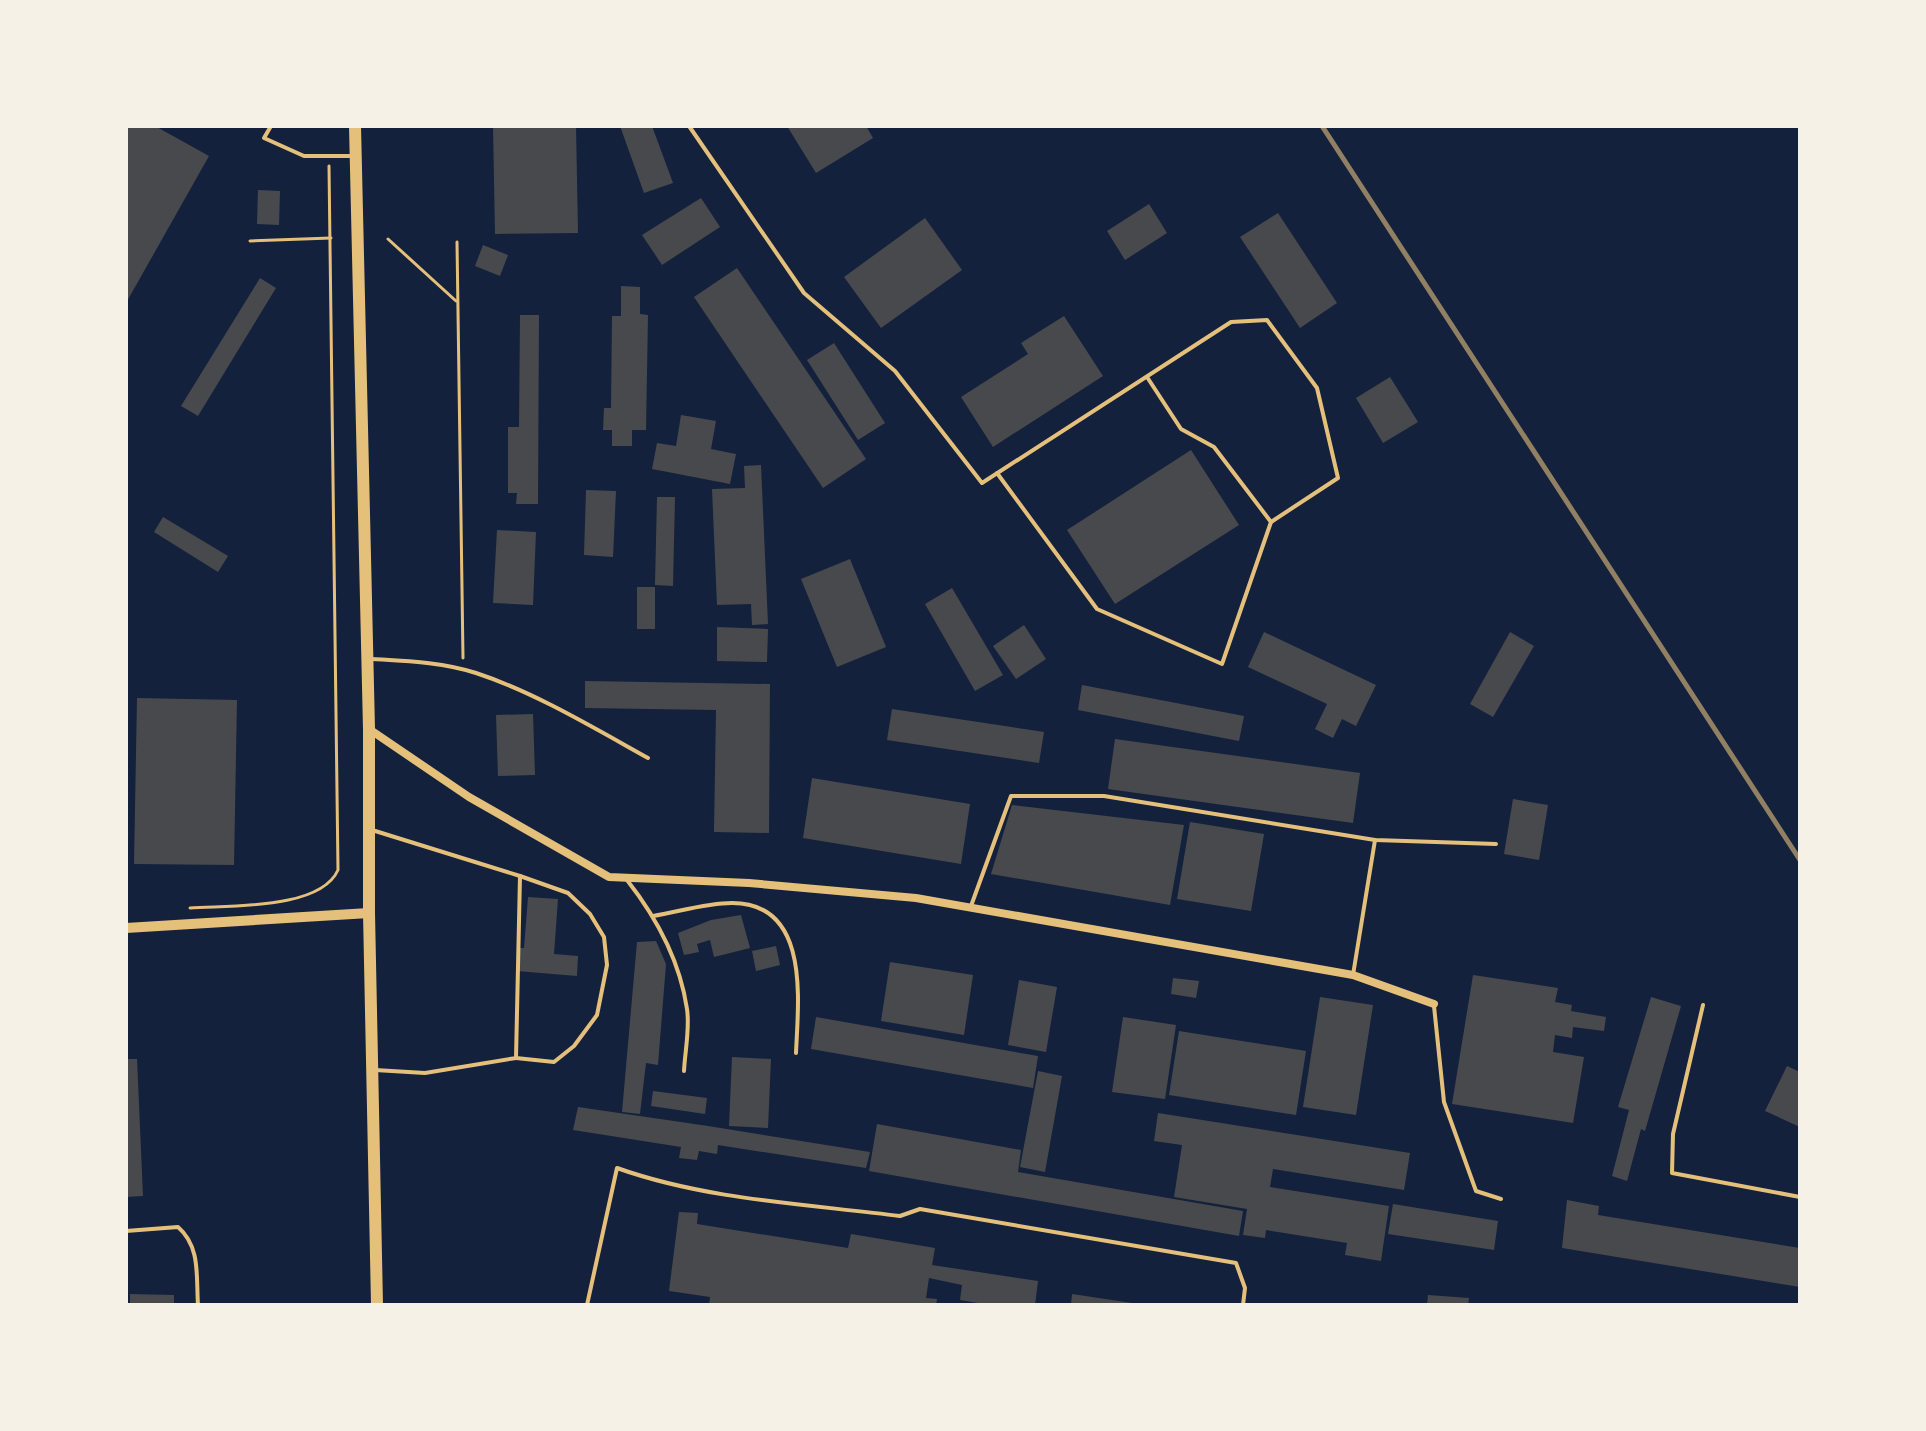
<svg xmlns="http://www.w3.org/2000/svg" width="1926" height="1431" font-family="Roboto,sans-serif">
<rect width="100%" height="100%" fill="#14213d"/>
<g fill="#48494c">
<path d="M 126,126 L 155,126 L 209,156 L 126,303 Z"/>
<path d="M 493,126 L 576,126 L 578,233 L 495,234 Z"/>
<path d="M 620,126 L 652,126 L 673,183 L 644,193 Z"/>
<path d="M 787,126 L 866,126 L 873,138 L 816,173 Z"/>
<path d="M 258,190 L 280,191 L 279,225 L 257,224 Z"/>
<path d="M 701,198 L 720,227 L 662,265 L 642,235 Z"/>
<path d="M 1149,204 L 1167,233 L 1125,260 L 1107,231 Z"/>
<path d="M 1278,213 L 1337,303 L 1300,328 L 1240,237 Z"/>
<path d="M 925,218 L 962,270 L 881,328 L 844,277 Z"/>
<path d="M 483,245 L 508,255 L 500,276 L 475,266 Z"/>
<path d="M 737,268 L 866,459 L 823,488 L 694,297 Z"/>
<path d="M 260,278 L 276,288 L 198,416 L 181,406 Z"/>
<path d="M 621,286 L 640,287 L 640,314 L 648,315 L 646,430 L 632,430 L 632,446 L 612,446 L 612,430 L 603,430 L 604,408 L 611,408 L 612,316 L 621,316 Z"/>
<path d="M 520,315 L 539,315 L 538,504 L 516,504 L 517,493 L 508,493 L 508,427 L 519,427 Z"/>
<path d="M 1064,316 L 1103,376 L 993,447 L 961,397 L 1028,354 L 1021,343 Z"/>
<path d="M 834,343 L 885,423 L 858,440 L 807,360 Z"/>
<path d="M 1390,377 L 1418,422 L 1383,443 L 1356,398 Z"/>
<path d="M 681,415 L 716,421 L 711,449 L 736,454 L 730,484 L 652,469 L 657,443 L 676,446 Z"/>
<path d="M 1191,450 L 1239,525 L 1115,604 L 1067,530 Z"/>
<path d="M 761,465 L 768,624 L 752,625 L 751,604 L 717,605 L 712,489 L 745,488 L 744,466 Z"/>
<path d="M 586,490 L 616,491 L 613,557 L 584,555 Z"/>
<path d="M 657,497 L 675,497 L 673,586 L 655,585 Z"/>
<path d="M 163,517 L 228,556 L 218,572 L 154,532 Z"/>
<path d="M 497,530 L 536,532 L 533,605 L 493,603 Z"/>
<path d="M 850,559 L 886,647 L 837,667 L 801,579 Z"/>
<rect x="637" y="587" width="18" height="42"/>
<path d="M 952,588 L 1003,675 L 975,691 L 925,604 Z"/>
<path d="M 1024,625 L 1046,659 L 1016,679 L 993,646 Z"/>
<path d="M 717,627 L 768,629 L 767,662 L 717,661 Z"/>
<path d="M 1264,632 L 1376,685 L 1356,726 L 1342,719 L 1333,738 L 1315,729 L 1327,704 L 1248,667 Z"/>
<path d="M 1510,632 L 1534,646 L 1493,717 L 1470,704 Z"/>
<path d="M 585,681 L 770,684 L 769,833 L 714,832 L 716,710 L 585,708 Z"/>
<path d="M 1082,685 L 1244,716 L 1239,741 L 1078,710 Z"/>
<path d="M 137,698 L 237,700 L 234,865 L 134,864 Z"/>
<path d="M 892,709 L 1044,732 L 1039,763 L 887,740 Z"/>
<path d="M 533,714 L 535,775 L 498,776 L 496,715 Z"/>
<path d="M 1115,739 L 1360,773 L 1353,823 L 1108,789 Z"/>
<path d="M 812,778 L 970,804 L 961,864 L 803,838 Z"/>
<path d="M 1513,799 L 1548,805 L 1539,860 L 1504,854 Z"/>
<path d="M 1012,805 L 1184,825 L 1170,905 L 991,874 Z"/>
<path d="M 1190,822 L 1264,834 L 1251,911 L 1177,899 Z"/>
<path d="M 528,897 L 558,899 L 554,954 L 578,956 L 577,976 L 517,971 L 518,948 L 524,948 Z"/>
<path d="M 741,915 L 750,948 L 714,957 L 710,940 L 697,944 L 699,952 L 684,955 L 678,933 L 711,920 Z"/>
<path d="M 656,941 L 666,964 L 658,1065 L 646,1063 L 640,1114 L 622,1112 L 637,942 Z"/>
<path d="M 776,946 L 780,965 L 756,971 L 752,951 Z"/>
<path d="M 890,962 L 973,975 L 964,1035 L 881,1021 Z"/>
<path d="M 1473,975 L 1558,988 L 1555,1002 L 1572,1005 L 1571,1011 L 1606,1017 L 1604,1031 L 1573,1027 L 1572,1038 L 1555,1035 L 1553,1052 L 1584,1057 L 1573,1123 L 1452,1104 Z"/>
<path d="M 1173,978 L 1199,981 L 1196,998 L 1171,994 Z"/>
<path d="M 1019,980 L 1057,987 L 1046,1052 L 1008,1045 Z"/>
<path d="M 1320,997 L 1373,1005 L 1356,1115 L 1303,1107 Z"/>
<path d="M 1651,997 L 1681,1006 L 1645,1131 L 1641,1129 L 1627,1181 L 1612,1176 L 1629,1110 L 1618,1107 Z"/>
<path d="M 816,1017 L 1038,1056 L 1033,1088 L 811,1049 Z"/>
<path d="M 1123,1017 L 1176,1025 L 1165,1099 L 1112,1092 Z"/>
<path d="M 1179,1031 L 1306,1051 L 1296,1115 L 1169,1095 Z"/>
<path d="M 732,1057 L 771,1059 L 768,1128 L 729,1126 Z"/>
<path d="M 126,1059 L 137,1059 L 143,1196 L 126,1197 Z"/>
<path d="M 1787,1066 L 1800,1072 L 1800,1127 L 1765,1111 Z"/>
<path d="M 1038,1071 L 1062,1076 L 1045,1172 L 1020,1167 Z"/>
<path d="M 653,1091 L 707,1098 L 705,1114 L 651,1106 Z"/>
<path d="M 578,1107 L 708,1126 L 870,1152 L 866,1168 L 718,1145 L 717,1154 L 699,1151 L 697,1160 L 679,1158 L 681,1147 L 573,1130 Z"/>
<path d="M 1158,1113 L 1410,1153 L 1404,1190 L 1273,1169 L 1270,1187 L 1389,1206 L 1381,1261 L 1345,1255 L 1347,1243 L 1266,1230 L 1265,1238 L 1243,1235 L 1247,1209 L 1174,1197 L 1182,1145 L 1154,1141 Z"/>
<path d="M 877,1124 L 1021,1150 L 1018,1172 L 1243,1211 L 1239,1236 L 869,1171 Z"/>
<path d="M 1567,1200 L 1599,1206 L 1598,1215 L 1800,1248 L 1800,1287 L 1562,1248 Z"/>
<path d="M 1393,1204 L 1498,1221 L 1494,1250 L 1388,1234 Z"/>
<path d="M 679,1212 L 698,1213 L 697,1224 L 848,1248 L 851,1234 L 935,1248 L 932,1265 L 1038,1281 L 1035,1305 L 990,1305 L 960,1300 L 962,1285 L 929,1278 L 926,1298 L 937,1299 L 936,1305 L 709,1305 L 710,1297 L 669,1291 Z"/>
<path d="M 130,1294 L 174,1295 L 174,1305 L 130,1305 Z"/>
<path d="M 1072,1294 L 1132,1303 L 1132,1305 L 1071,1305 Z"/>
<path d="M 1428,1295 L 1469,1298 L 1468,1305 L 1427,1305 Z"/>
</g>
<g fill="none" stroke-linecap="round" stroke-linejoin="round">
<g stroke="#e5c07b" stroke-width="3">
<path d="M 388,239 L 456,301"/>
<path d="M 250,241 L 331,238"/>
<path d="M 457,242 L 463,658"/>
<path d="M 190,908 C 230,905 320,910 338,870 L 329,166"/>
</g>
<g stroke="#e5c07b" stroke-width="4">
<path d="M 271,126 L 264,138 L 304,156 L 354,156"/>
<path d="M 689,126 L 804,293 L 895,371 L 982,483 L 1231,322 L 1267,320 L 1317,388 L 1338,478 L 1271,522"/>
<path d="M 997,473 L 1097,609 L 1222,664 L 1271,522 L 1214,447 L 1181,429 L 1147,377"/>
<path d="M 372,659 C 406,661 442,662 476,673 C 534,692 594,728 648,758"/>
<path d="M 372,830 L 520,876 L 516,1058 L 425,1073 L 375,1070"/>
<path d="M 627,880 C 656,917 680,961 687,1009 C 690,1028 685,1051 684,1071"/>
<path d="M 971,906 L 1011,796 L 1104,796 L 1375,840 L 1496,844"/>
<path d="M 653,916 C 678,912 706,903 732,903 C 811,903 798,1002 796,1053"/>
<path d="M 1353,975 L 1375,840"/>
<path d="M 1703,1005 L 1673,1134 L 1672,1173 L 1800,1197"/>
<path d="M 1434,1006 L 1444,1102 L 1476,1191 L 1501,1199"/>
<path d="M 516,1058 L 554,1062 L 574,1046 L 597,1015 L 607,965 L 604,937 L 590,914 L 568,893 L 520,876"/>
<path d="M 126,1231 L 178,1227 C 201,1247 196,1277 198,1305"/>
<path d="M 587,1305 L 617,1168 C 707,1200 806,1204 900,1216 L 920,1209 L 1236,1263 L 1245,1288 L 1243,1305"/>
</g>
<path stroke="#e5c07b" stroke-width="8" d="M 369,729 L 469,797 L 609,877 L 749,883 L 916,898 L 1353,975 L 1434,1004"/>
<path stroke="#e5c07b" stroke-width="10" d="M 126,928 L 369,913"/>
<path stroke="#e5c07b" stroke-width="12" d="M 355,126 L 369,729 L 369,913 L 377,1305"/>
<path stroke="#918062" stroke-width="5" d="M 1322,126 L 1800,860"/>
</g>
<rect width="1926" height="1431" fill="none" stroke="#f6f1e7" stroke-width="256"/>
</svg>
